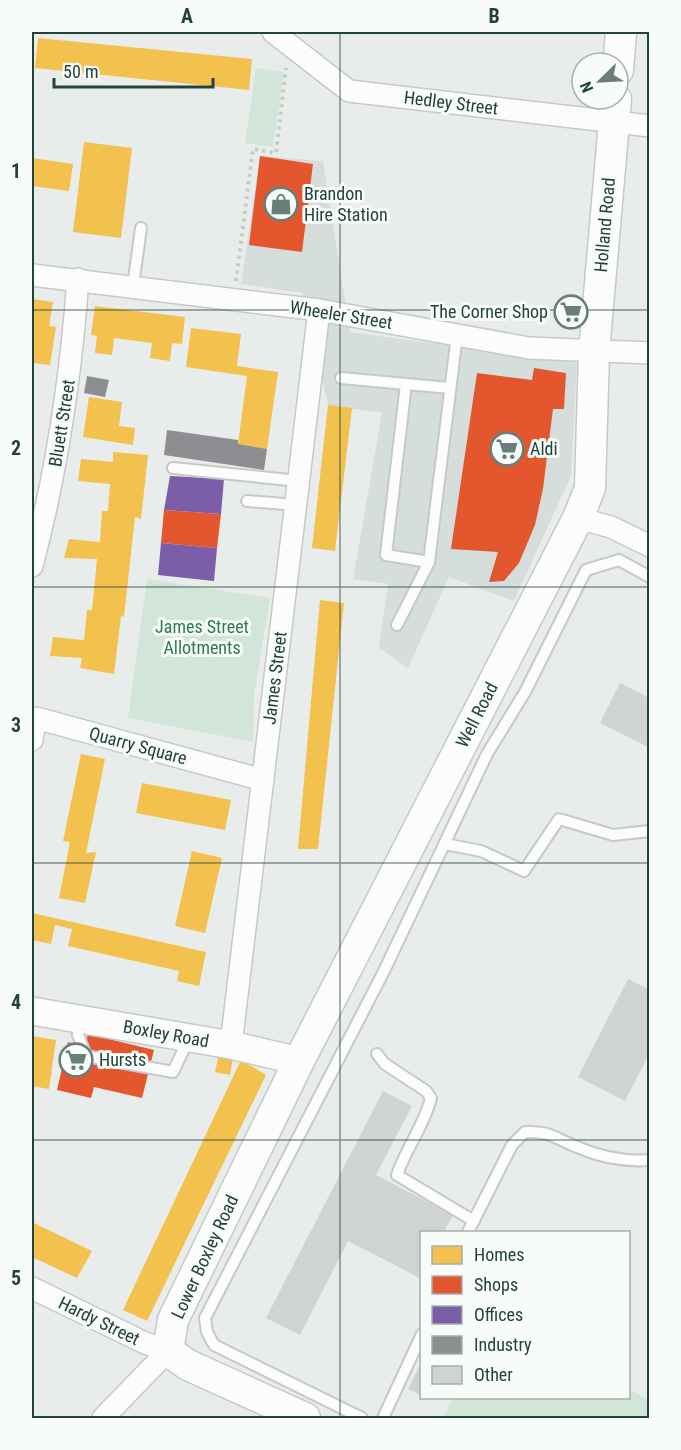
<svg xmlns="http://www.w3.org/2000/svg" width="681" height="1450" font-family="'Roboto Condensed',sans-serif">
<rect width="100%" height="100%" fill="#e8edeb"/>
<path fill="#d6dedb" d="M 260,156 L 323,161 L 350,332 L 577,363 L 571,476 L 514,601 L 449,577 L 408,668 L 379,648 L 388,584 L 353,579 L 382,413 L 328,405 L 302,293 L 241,284 Z"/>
<g fill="#d1e6d8">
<path d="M 256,68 L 284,72 L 273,147 L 245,143 Z"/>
<path d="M 147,579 L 270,598 L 254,695 L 253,742 L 128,718 Z"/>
<path d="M 629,1389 L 649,1400 L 649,1418 L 443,1418 L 453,1398 L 628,1398 Z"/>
</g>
<g fill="#f2c14e">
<path d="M 38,38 L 252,59 L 249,90 L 35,68 Z"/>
<path d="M 84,142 L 132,148 L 121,238 L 73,232 Z"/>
<path d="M 32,158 L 73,164 L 69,191 L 32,186 Z"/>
<path d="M 32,299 L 53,302 L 49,326 L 56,327 L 50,365 L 32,363 Z"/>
<path d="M 95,306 L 185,317 L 182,344 L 172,343 L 170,361 L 150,358 L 152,343 L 114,338 L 112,355 L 95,353 L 97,336 L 91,335 Z"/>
<path d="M 191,328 L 241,334 L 237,366 L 278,372 L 267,449 L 238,444 L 247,376 L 186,367 Z"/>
<path d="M 89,397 L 122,402 L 119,426 L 135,428 L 133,445 L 83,437 Z"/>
<path d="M 328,405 L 352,408 L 335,551 L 312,548 Z"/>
<path d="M 113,452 L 148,455 L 141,519 L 135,517 L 124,617 L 121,616 L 114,674 L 80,668 L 82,658 L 50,656 L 53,637 L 84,640 L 87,610 L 92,610 L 97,559 L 64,558 L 69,539 L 100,542 L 102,511 L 108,511 L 110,484 L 78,481 L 81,459 L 113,462 Z"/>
<path d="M 320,600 L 344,603 L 318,849 L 298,849 Z"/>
<path d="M 81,754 L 105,759 L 86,853 L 96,852 L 85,903 L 59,898 L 70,842 L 63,841 Z"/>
<path d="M 142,783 L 231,800 L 225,830 L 136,813 Z"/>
<path d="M 192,851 L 222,858 L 205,933 L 175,926 Z"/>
<path d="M 32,913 L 206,952 L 199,986 L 177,981 L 179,971 L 68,946 L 72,929 L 55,925 L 51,944 L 32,940 Z"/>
<path d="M 32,1036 L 56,1040 L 49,1089 L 32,1086 Z"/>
<path d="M 219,1054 L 233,1057 L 230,1075 L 215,1072 Z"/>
<path d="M 241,1060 L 266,1075 L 147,1321 L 123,1310 Z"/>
<path d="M 32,1222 L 92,1251 L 77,1278 L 32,1257 Z"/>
</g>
<g fill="#e4572e">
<path d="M 260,156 L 313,164 L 302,252 L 249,245 Z"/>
<path d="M 534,368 L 566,373 L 564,409 L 553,409 L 543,489 L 535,525 L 519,563 L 504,581 L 489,582 L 498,552 L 451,549 L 477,373 L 532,380 Z"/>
<path d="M 164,510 L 221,514 L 217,548 L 161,543 Z"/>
<path d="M 88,1034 L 154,1050 L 142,1098 L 94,1087 L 91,1098 L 57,1090 L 68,1042 L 84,1047 Z"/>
</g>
<g fill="#7b5ea7">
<path d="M 170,476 L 224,479 L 221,514 L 164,510 Z"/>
<path d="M 161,543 L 217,548 L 214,581 L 158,575 Z"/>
</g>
<g fill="#8d8d92">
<path d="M 87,376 L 109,380 L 105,397 L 84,393 Z"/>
<path d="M 167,430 L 238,440 L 238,444 L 267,449 L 264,470 L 164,455 Z"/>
</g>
<g fill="#cfd4d2">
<path d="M 620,683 L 650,698 L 650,748 L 600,723 Z"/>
<path d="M 628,979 L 650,990 L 650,1052 L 625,1101 L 578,1077 Z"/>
<path d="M 383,1091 L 412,1106 L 376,1175 L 453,1215 L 444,1232 L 422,1232 L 420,1278 L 348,1241 L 300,1335 L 266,1318 Z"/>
<path d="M 422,1361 L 422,1396 L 408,1389 Z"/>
</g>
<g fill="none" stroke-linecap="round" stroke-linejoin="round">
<g stroke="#c5cac8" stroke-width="14">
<g id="service">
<path d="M 133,286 L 141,228"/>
<path d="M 341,378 L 406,384"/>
<path d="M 173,468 L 299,481"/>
<path d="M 247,501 L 296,505"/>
<path d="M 429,562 L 386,555 L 406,384 L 450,388"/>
<path d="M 397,625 L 429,562 L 457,335"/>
<path d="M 445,844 L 481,851 L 524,871 L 559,819 L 613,835 L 650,831"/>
<path d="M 78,1021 L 78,1035 L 86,1056 L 173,1072 L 189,1038"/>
<path d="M 377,1054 L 385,1064 L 426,1091 L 431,1098 C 424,1126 406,1148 397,1175 L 474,1221"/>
<path d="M 468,1232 L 512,1145 L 525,1132 C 551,1131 554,1138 577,1147 C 600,1157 624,1162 650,1160"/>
<path d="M 362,1418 L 214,1345 L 207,1332 L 205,1318 L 384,971 L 487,754 L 525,692 L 586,570 L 619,560 L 650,577"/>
<path d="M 383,1418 L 422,1334"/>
</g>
</g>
<g stroke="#c5cac8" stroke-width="24">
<g id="minor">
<path d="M 273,32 L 349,91 L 650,126"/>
<path d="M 32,275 L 319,310 L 529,348 L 650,353"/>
<path d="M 578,518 L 611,527 L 650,546"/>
<path d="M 32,566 C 57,471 71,376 78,279"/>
<path d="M 32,740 L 36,718 L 263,780"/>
<path d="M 231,1045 L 319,310"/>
<path d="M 32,1288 L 145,1343 L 168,1351 L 103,1418"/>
</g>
</g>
<g stroke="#c5cac8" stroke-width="30">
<path id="tertiary" d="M 32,1011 L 231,1045 L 299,1061"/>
</g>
<g stroke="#c3cbc8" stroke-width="33">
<g id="secondary">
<path d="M 618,70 L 621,32"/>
<path d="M 305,1418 L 188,1365 L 168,1351 L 173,1320 L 299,1061 L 578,518 L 590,488 L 594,352 L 616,99"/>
</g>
</g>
<path stroke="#c3ccca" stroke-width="4" stroke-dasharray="3 4.5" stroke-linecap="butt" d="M 236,281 L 253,149 L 276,153 L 286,68"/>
<use href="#service" stroke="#fcfcfc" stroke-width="10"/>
<use href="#minor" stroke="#fcfcfc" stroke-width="21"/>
<use href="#tertiary" stroke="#fcfcfc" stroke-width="27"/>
<use href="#secondary" stroke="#fcfcfc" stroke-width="30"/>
</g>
<path fill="none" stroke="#24423a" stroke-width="1.5" stroke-opacity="0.55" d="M 340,32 L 340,1418M 32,310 L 650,310M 32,587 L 650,587M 32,863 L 650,863M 32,1140 L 650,1140"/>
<defs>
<g id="shop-ring" transform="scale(1.725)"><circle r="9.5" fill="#f7fbf9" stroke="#697e78" stroke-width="1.5"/><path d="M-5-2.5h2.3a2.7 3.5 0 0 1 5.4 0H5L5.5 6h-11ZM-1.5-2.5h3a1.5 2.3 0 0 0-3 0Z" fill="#697e78"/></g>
<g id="supermarket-ring" transform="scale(1.725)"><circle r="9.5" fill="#f7fbf9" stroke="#697e78" stroke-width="1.5"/><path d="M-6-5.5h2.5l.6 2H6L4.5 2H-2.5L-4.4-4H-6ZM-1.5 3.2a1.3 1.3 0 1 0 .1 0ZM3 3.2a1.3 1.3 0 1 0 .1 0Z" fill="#697e78"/></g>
</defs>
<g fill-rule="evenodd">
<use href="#shop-ring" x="281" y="204"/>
<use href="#supermarket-ring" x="571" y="312"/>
<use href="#supermarket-ring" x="507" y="449"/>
<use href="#supermarket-ring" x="76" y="1060"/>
</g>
<g text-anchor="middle" stroke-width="6" stroke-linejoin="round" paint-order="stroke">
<g font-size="18" fill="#24423a" stroke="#f7fbf9">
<text transform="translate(451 103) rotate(7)" y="6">Hedley Street</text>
<text transform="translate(605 225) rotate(-85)" y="6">Holland Road</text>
<text transform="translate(341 315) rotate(9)" y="6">Wheeler Street</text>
<text transform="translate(62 423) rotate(-81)" y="6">Bluett Street</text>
<text transform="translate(275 678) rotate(-83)" y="6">James Street</text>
<text transform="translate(477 715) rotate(-63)" y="6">Well Road</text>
<text transform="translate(138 746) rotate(15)" y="6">Quarry Square</text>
<text transform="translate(166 1034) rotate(10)" y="6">Boxley Road</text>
<text transform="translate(205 1257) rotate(-65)" y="6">Lower Boxley Road</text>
<text transform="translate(99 1321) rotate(26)" y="6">Hardy Street</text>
</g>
<g font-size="18" fill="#24423a" stroke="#f7fbf9" text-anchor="start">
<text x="304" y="200">Brandon<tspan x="304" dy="21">Hire Station</tspan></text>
<text x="548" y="318" text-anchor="end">The Corner Shop</text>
<text x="530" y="455">Aldi</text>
<text x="99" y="1066">Hursts</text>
</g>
<g font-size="18" fill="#2d7a4b" stroke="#f7fbf9">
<text x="202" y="633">James Street<tspan x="202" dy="21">Allotments</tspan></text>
</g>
</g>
<rect width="681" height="1450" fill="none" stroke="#f7fbf9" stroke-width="66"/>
<rect x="420" y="1231" width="210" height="168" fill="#f7fbf9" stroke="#a3b1ad" stroke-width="1.5"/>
<rect x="432" y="1246" width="30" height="18" fill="#f2c14e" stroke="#a3b1ad" stroke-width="1.5"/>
<text x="474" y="1261" font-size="18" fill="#24423a">Homes</text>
<rect x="432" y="1276" width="30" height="18" fill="#e4572e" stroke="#a3b1ad" stroke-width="1.5"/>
<text x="474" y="1291" font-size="18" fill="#24423a">Shops</text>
<rect x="432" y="1306" width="30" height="18" fill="#7b5ea7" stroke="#a3b1ad" stroke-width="1.5"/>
<text x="474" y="1321" font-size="18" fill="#24423a">Offices</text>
<rect x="432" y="1336" width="30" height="18" fill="#8d8d92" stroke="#a3b1ad" stroke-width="1.5"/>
<text x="474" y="1351" font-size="18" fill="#24423a">Industry</text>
<rect x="432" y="1366" width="30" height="18" fill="#cfd4d2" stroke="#a3b1ad" stroke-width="1.5"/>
<text x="474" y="1381" font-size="18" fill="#24423a">Other</text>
<g transform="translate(600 81) rotate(246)"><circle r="28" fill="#f7fbf9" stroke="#a3b1ad" stroke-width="1.5"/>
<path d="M0-4.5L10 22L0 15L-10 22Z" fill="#697e78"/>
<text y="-9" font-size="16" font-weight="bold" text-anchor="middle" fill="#24423a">N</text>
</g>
<path d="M54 78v9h159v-9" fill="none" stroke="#24423a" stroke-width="3"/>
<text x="63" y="78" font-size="18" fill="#24423a" stroke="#f7fbf9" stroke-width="4.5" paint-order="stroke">50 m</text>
<rect x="33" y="33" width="615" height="1384" fill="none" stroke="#24423a" stroke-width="2"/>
<g font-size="20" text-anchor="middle" font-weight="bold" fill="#24423a">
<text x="187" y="23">A</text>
<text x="494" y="23">B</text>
<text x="16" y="178">1</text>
<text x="16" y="455">2</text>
<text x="16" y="732">3</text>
<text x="16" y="1009">4</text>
<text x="16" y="1285">5</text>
</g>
</svg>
